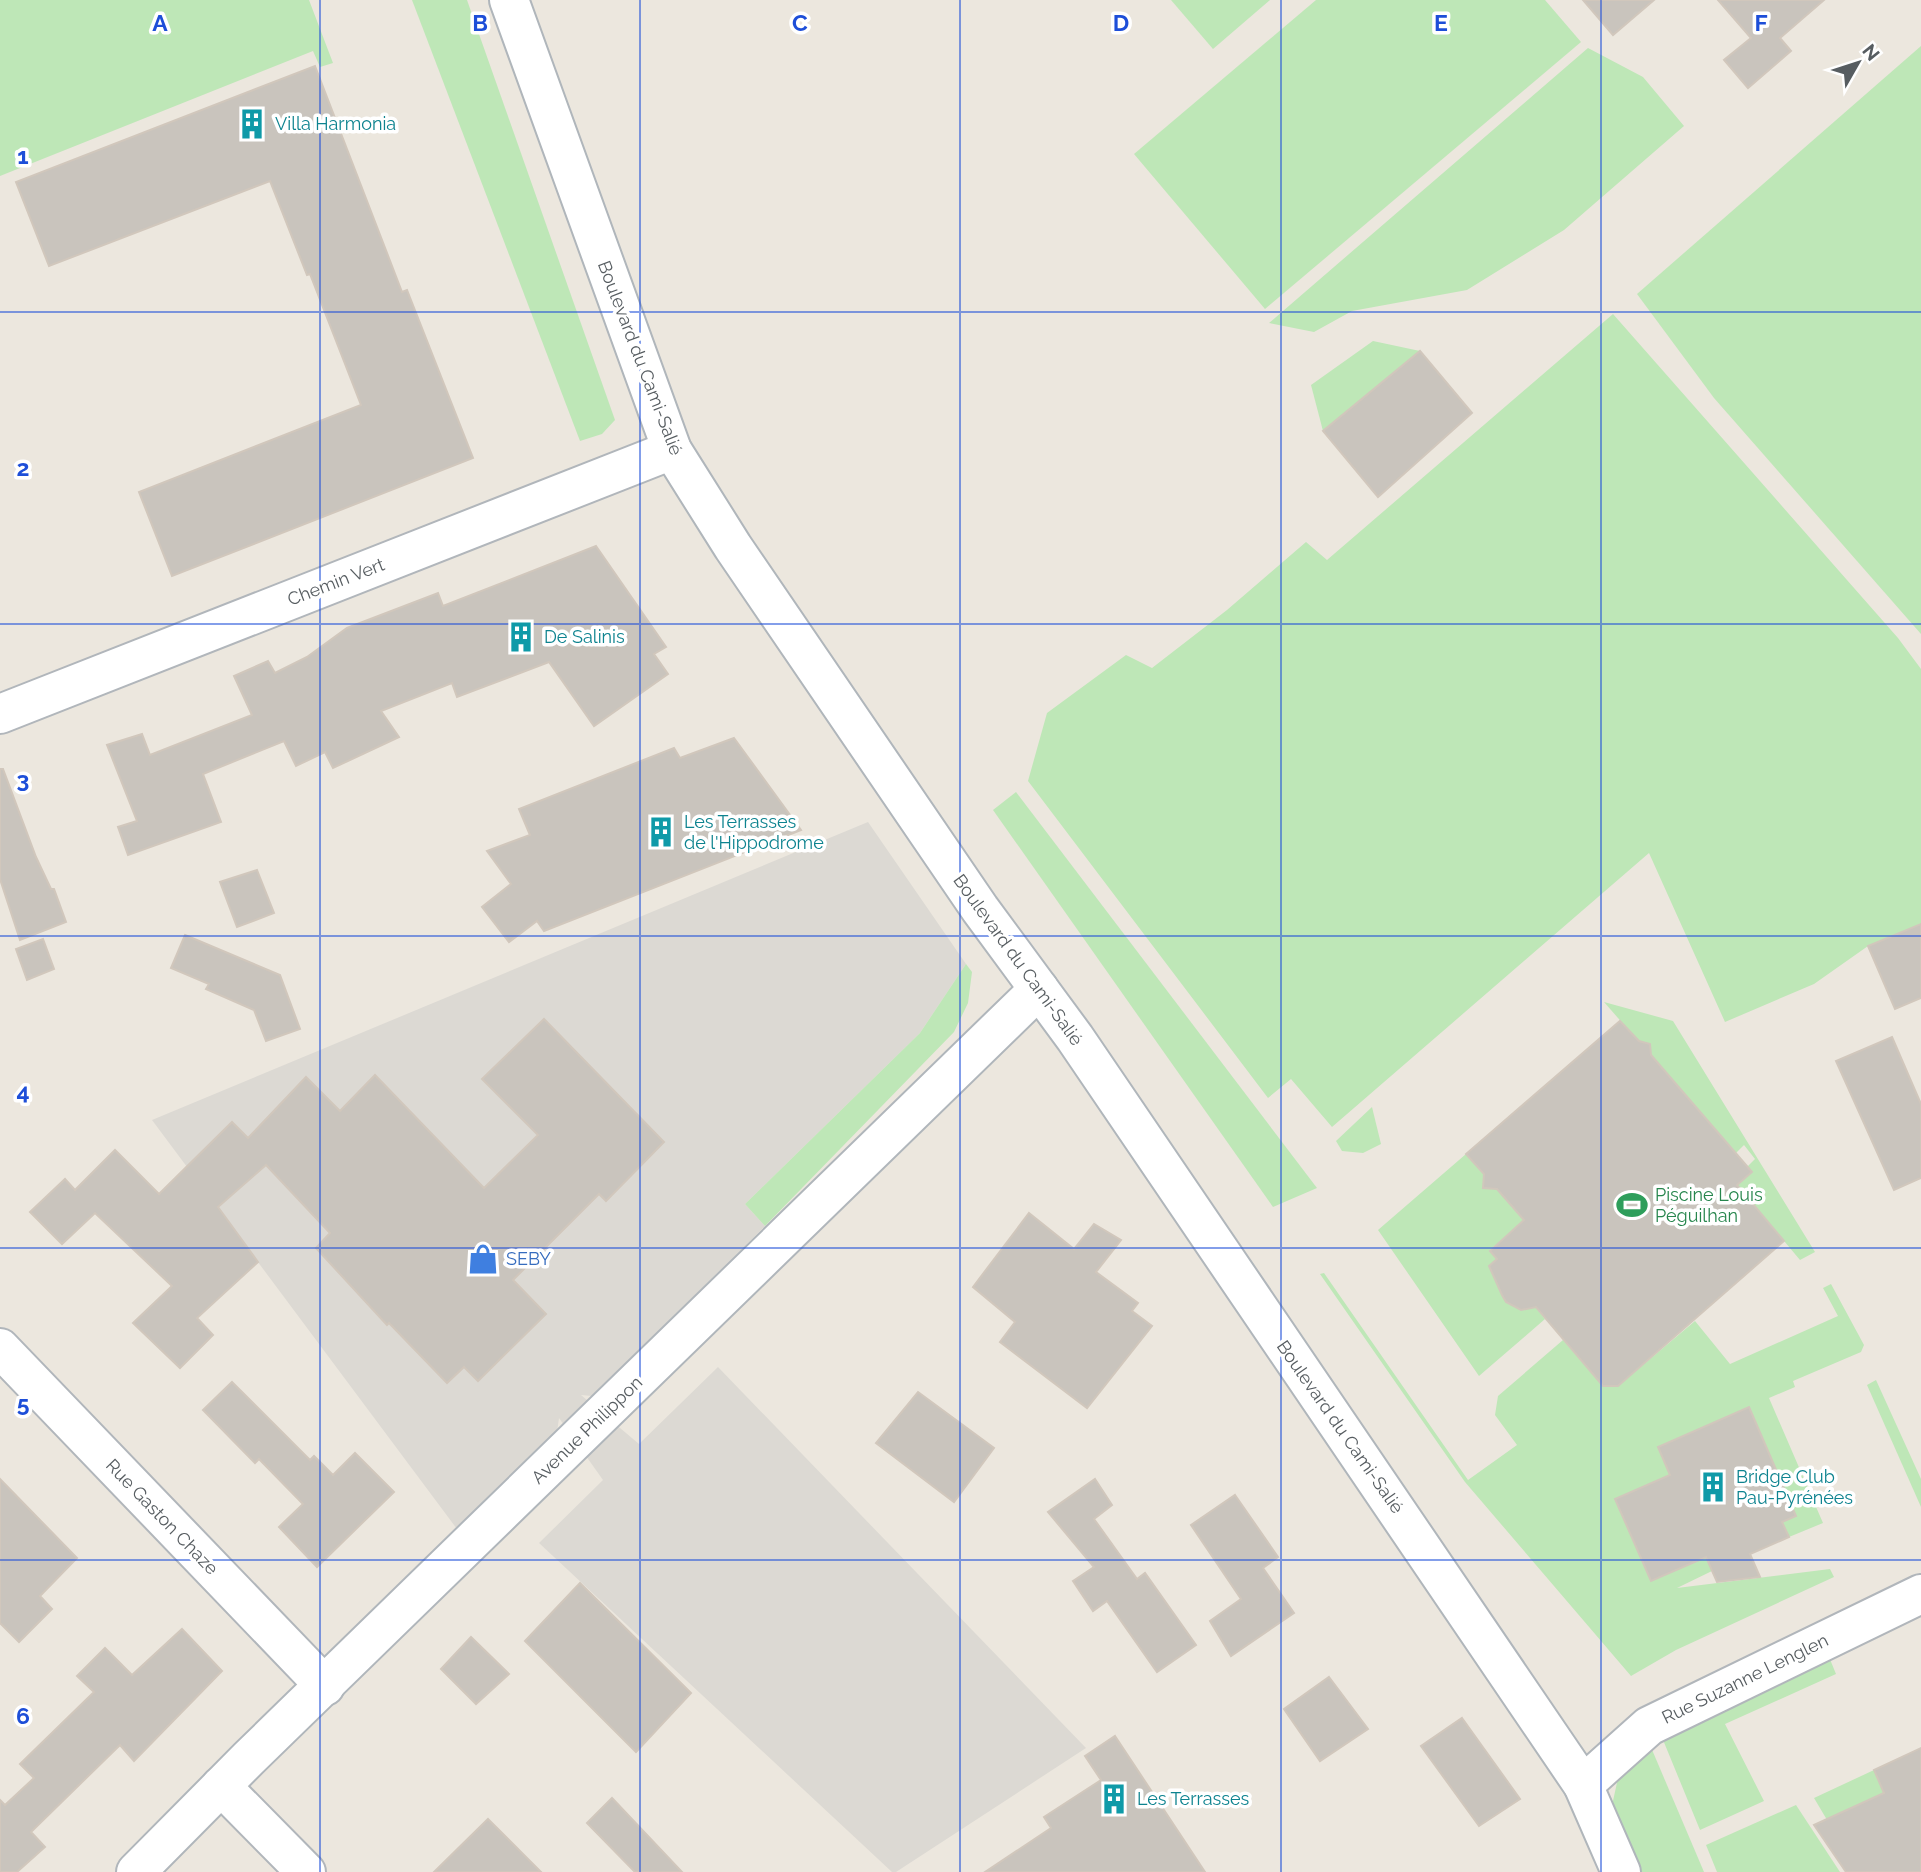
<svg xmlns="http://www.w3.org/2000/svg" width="1921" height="1872" font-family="Raleway,sans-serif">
<rect width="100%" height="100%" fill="#ece7de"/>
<path fill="#dcd9d3" d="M 868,822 L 966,964 L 920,1033 L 745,1204 L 765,1226 L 592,1396 L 581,1395 L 639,1444 L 718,1367 L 1086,1748 L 896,1872 L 892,1872 L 539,1543 L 603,1480 L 559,1418 L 557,1432 L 457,1529 L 152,1120 Z"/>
<g fill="#bee7b7">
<path d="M 0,0 L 309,0 L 333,63 L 320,67 L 313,51 L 0,176 Z"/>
<path d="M 412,0 L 467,0 L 615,420 L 602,434 L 580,441 Z"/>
<path d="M 1171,0 L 1270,0 L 1213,49 Z"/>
<path d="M 1316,0 L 1545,0 L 1581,42 L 1265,309 L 1134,154 Z"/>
<path d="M 1921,46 L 1921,634 L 1714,398 L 1637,294 Z"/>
<path d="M 1588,48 L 1643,77 L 1684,126 L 1564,230 L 1467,290 L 1352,311 L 1314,332 L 1269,323 Z"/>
<path d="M 1613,314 L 1898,638 L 1921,669 L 1921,924 L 1868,946 L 1814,984 L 1725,1022 L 1649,853 L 1332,1127 L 1291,1079 L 1268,1098 L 1028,781 L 1047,713 L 1126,655 L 1152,668 L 1227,610 L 1306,542 L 1327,560 Z"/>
<path d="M 1373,341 L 1420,351 L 1323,431 L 1311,385 Z"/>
<path d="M 1016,792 L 1317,1188 L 1273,1207 L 993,810 Z"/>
<path d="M 966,964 L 972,972 L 968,1003 L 954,1032 L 765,1226 L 745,1204 L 920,1033 Z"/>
<path d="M 1604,1002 L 1673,1021 L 1815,1252 L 1800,1260 L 1737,1185 L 1751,1172 L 1747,1167 L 1755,1159 L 1744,1145 L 1736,1153 L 1651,1055 L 1650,1044 L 1639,1042 Z"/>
<path d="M 1372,1107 L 1381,1144 L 1363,1153 L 1342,1151 L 1336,1141 Z"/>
<path d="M 1466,1154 L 1485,1175 L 1483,1188 L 1497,1189 L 1524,1220 L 1490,1250 L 1497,1259 L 1489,1266 C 1499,1283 1500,1302 1520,1309 L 1532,1303 L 1545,1319 L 1479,1376 L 1378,1230 Z"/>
<path d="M 1324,1273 L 1468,1480 L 1517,1445 L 1495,1415 L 1498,1396 L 1563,1340 L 1603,1386 L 1618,1386 L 1695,1321 L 1730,1364 L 1838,1316 L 1823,1288 L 1831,1284 L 1864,1345 L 1861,1352 L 1793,1381 L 1795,1387 L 1769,1398 L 1823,1523 L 1789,1537 L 1782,1522 L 1796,1516 L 1749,1407 L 1658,1447 L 1670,1475 L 1615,1499 L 1651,1581 L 1706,1557 L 1712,1571 L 1677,1588 L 1830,1569 L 1834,1577 L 1676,1650 L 1631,1676 L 1465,1482 L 1320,1274 Z"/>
<path d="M 1876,1380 L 1921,1479 L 1921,1507 L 1867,1385 Z"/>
<path d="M 1827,1652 L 1836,1674 L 1725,1724 L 1764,1801 L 1700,1830 L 1661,1735 Z"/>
<path d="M 1650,1745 L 1704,1872 L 1641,1872 L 1611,1810 L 1618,1778 Z"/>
<path d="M 1874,1770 L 1884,1793 L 1855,1867 L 1814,1798 Z"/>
<path d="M 1796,1805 L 1840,1872 L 1717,1872 L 1706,1845 Z"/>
</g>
<g fill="#c9c4bd" stroke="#d1c7bc" stroke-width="2">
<path d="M 1583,0 L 1654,0 L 1613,35 Z"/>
<path d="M 1718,0 L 1824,0 L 1780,38 L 1791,51 L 1748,88 L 1724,60 L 1751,38 Z"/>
<path d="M 315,66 L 402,292 L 407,290 L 473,458 L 172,576 L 139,492 L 361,405 L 310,274 L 307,275 L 270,181 L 49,266 L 16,182 Z"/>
<path d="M 1420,351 L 1472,413 L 1378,497 L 1323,431 Z"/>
<path d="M 596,546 L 666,647 L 654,654 L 668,674 L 594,726 L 549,662 L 457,697 L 452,683 L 381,711 L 399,737 L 333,768 L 325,752 L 296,766 L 284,741 L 203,774 L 221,822 L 128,855 L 118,827 L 137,821 L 107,745 L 142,734 L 150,755 L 252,715 L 234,676 L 268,661 L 275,673 L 307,657 L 347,628 L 438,593 L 443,606 Z"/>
<path d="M 734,738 L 801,830 L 544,931 L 537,921 L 509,942 L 482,907 L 511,884 L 487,851 L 530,835 L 519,809 L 674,748 L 680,758 Z"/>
<path d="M 0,769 L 3,769 L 36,857 L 51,889 L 54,889 L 66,922 L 20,940 L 0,879 Z"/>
<path d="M 257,870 L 274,913 L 237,927 L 220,882 Z"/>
<path d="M 1921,924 L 1921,998 L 1895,1009 L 1868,946 Z"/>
<path d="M 185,935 L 280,975 L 300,1029 L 266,1041 L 254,1010 L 206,989 L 209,984 L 171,968 Z"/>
<path d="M 43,939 L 54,969 L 27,980 L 16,949 Z"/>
<path d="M 544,1019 L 664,1142 L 606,1201 L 599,1194 L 513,1280 L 546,1314 L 478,1381 L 464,1367 L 447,1383 L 389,1323 L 387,1325 L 316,1248 L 330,1233 L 266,1165 L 218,1207 L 258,1262 L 197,1318 L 213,1335 L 180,1368 L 133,1323 L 172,1286 L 95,1213 L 62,1244 L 30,1212 L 65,1179 L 75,1190 L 115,1150 L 159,1194 L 232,1122 L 248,1138 L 306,1077 L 340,1111 L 375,1075 L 484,1188 L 538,1135 L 482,1079 Z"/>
<path d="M 1620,1021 L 1639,1041 L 1650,1044 L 1651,1055 L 1752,1172 L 1737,1185 L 1784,1241 L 1618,1386 L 1603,1386 L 1536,1307 L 1521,1310 L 1506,1302 L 1502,1295 L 1489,1266 L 1497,1259 L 1490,1251 L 1524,1220 L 1497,1189 L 1483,1188 L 1484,1174 L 1466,1154 Z"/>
<path d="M 1892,1037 L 1921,1104 L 1921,1178 L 1894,1190 L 1836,1061 Z"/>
<path d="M 1029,1213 L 1074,1249 L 1094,1224 L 1121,1240 L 1096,1272 L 1138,1303 L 1132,1311 L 1152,1326 L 1087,1408 L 1000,1342 L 1015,1322 L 973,1287 Z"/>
<path d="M 232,1382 L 310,1460 L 314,1456 L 333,1475 L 355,1453 L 394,1492 L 317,1567 L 279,1527 L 303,1504 L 259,1459 L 255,1463 L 203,1410 Z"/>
<path d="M 918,1392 L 994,1448 L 954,1502 L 876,1443 Z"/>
<path d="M 1749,1407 L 1796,1516 L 1782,1522 L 1789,1537 L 1750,1554 L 1760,1577 L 1717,1582 L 1706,1557 L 1651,1581 L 1615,1499 L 1670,1475 L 1658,1447 Z"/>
<path d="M 0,1479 L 77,1558 L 40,1596 L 52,1609 L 19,1642 L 0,1623 Z"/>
<path d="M 1095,1479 L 1112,1505 L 1094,1519 L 1137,1579 L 1145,1573 L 1196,1645 L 1157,1672 L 1107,1601 L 1093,1611 L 1073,1581 L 1094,1567 L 1048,1512 Z"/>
<path d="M 1235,1495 L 1278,1557 L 1263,1568 L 1294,1613 L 1231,1656 L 1210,1621 L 1241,1599 L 1191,1525 Z"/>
<path d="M 580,1583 L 691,1693 L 636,1752 L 525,1641 Z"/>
<path d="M 182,1629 L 222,1671 L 134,1761 L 120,1745 L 31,1832 L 45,1847 L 17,1872 L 0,1872 L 0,1800 L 5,1805 L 34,1778 L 20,1764 L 94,1692 L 77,1676 L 105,1648 L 132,1675 Z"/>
<path d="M 471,1637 L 509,1674 L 476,1704 L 441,1669 Z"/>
<path d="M 1329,1677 L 1368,1729 L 1320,1761 L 1284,1709 Z"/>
<path d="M 1462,1718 L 1520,1799 L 1479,1826 L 1421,1746 Z"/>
<path d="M 1115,1736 L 1205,1872 L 985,1872 L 1051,1828 L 1044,1817 L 1101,1780 L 1085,1756 Z"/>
<path d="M 1921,1748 L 1921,1872 L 1846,1872 L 1814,1825 L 1884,1793 L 1874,1770 Z"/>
<path d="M 612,1798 L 682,1872 L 635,1872 L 587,1823 Z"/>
<path d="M 488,1819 L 541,1872 L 434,1872 Z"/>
</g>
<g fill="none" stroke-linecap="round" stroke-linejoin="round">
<g stroke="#b1b6bb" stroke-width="42">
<g id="street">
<path d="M 0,714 L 672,450"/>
<path d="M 0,1348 L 325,1686"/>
<path d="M 1583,1785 L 1649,1726 L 1921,1594"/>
<path d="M 221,1786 L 306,1872"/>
</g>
</g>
<g stroke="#b0b6bb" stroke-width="42">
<g id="secondary">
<path d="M 509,0 L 672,450 L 733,547 L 980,909 L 1075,1038 L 1583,1785 L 1621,1872"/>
<path d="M 136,1872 L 249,1758 L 1039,989"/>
</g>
</g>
<use href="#street" stroke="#fff" stroke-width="38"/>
<use href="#secondary" stroke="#fff" stroke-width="38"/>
</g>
<path fill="none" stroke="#1d4ed8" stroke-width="2" stroke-opacity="0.55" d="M 320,0 L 320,1872M 640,0 L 640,1872M 960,0 L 960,1872M 1281,0 L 1281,1872M 1601,0 L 1601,1872M 0,312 L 1921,312M 0,624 L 1921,624M 0,936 L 1921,936M 0,1248 L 1921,1248M 0,1560 L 1921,1560"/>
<defs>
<g id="building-bare" transform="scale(2.415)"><path d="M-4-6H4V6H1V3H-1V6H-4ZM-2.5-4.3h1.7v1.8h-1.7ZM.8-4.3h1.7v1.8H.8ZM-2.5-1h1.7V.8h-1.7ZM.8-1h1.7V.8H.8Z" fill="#0f9aa8" stroke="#fff" stroke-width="2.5" paint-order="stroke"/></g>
<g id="stadium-bare" transform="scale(2.415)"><path d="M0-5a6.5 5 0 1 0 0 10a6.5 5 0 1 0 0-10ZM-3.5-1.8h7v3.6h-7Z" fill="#2e9e5b" stroke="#fff" stroke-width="2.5" paint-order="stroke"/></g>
<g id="shop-bare" transform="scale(2.415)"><path d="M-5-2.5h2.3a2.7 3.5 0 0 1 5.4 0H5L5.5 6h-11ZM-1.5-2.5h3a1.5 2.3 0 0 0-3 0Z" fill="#3f7fe0" stroke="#fff" stroke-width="2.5" paint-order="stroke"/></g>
</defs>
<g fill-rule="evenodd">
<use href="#building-bare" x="252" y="124"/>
<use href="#building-bare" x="521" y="637"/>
<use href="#building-bare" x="661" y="832"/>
<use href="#stadium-bare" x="1632" y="1205"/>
<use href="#shop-bare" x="483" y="1259"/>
<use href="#building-bare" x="1713" y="1487"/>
<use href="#building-bare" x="1114" y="1799"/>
</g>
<g text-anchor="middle" stroke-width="7" stroke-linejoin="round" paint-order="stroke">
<g font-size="18" fill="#0d838f" stroke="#fff" text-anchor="start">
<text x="275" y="130">Villa Harmonia</text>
<text x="544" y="643">De Salinis</text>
<text x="684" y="828">Les Terrasses<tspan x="684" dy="21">de l'Hippodrome</tspan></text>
<text x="1736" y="1483">Bridge Club<tspan x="1736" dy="21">Pau-Pyrénées</tspan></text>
<text x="1137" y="1805">Les Terrasses</text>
</g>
<g font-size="18" fill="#575d61" stroke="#fff">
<text transform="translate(640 358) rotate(69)" y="6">Boulevard du Cami-Salié</text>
<text transform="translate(336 582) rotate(-21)" y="6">Chemin Vert</text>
<text transform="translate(1018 960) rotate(54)" y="6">Boulevard du Cami-Salié</text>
<text transform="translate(1340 1427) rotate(55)" y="6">Boulevard du Cami-Salié</text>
<text transform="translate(587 1430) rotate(-44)" y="6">Avenue Philippon</text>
<text transform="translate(162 1517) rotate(46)" y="6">Rue Gaston Chaze</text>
<text transform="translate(1745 1679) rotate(-26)" y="6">Rue Suzanne Lenglen</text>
</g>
<g font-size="18" fill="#27864d" stroke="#fff" text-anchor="start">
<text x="1655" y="1201">Piscine Louis<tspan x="1655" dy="21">Péguilhan</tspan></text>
</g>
<g font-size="18" fill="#366cbe" stroke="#fff" text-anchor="start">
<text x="506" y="1265">SEBY</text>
</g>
</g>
<g font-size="23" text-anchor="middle" font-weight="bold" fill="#1d4ed8" stroke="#fff" stroke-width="7" stroke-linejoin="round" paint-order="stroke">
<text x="160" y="31">A</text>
<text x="480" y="31">B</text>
<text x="800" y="31">C</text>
<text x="1121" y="31">D</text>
<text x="1441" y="31">E</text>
<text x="1761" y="31">F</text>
<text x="23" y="164">1</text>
<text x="23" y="476">2</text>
<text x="23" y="788">3</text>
<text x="23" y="1100">4</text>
<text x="23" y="1412">5</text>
<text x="23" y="1724">6</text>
</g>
<g transform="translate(1858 63) rotate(51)" stroke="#ffffff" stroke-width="5" paint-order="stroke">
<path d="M0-5L12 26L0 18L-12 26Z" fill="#575d61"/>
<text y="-10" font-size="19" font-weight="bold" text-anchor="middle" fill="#575d61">N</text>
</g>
</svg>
